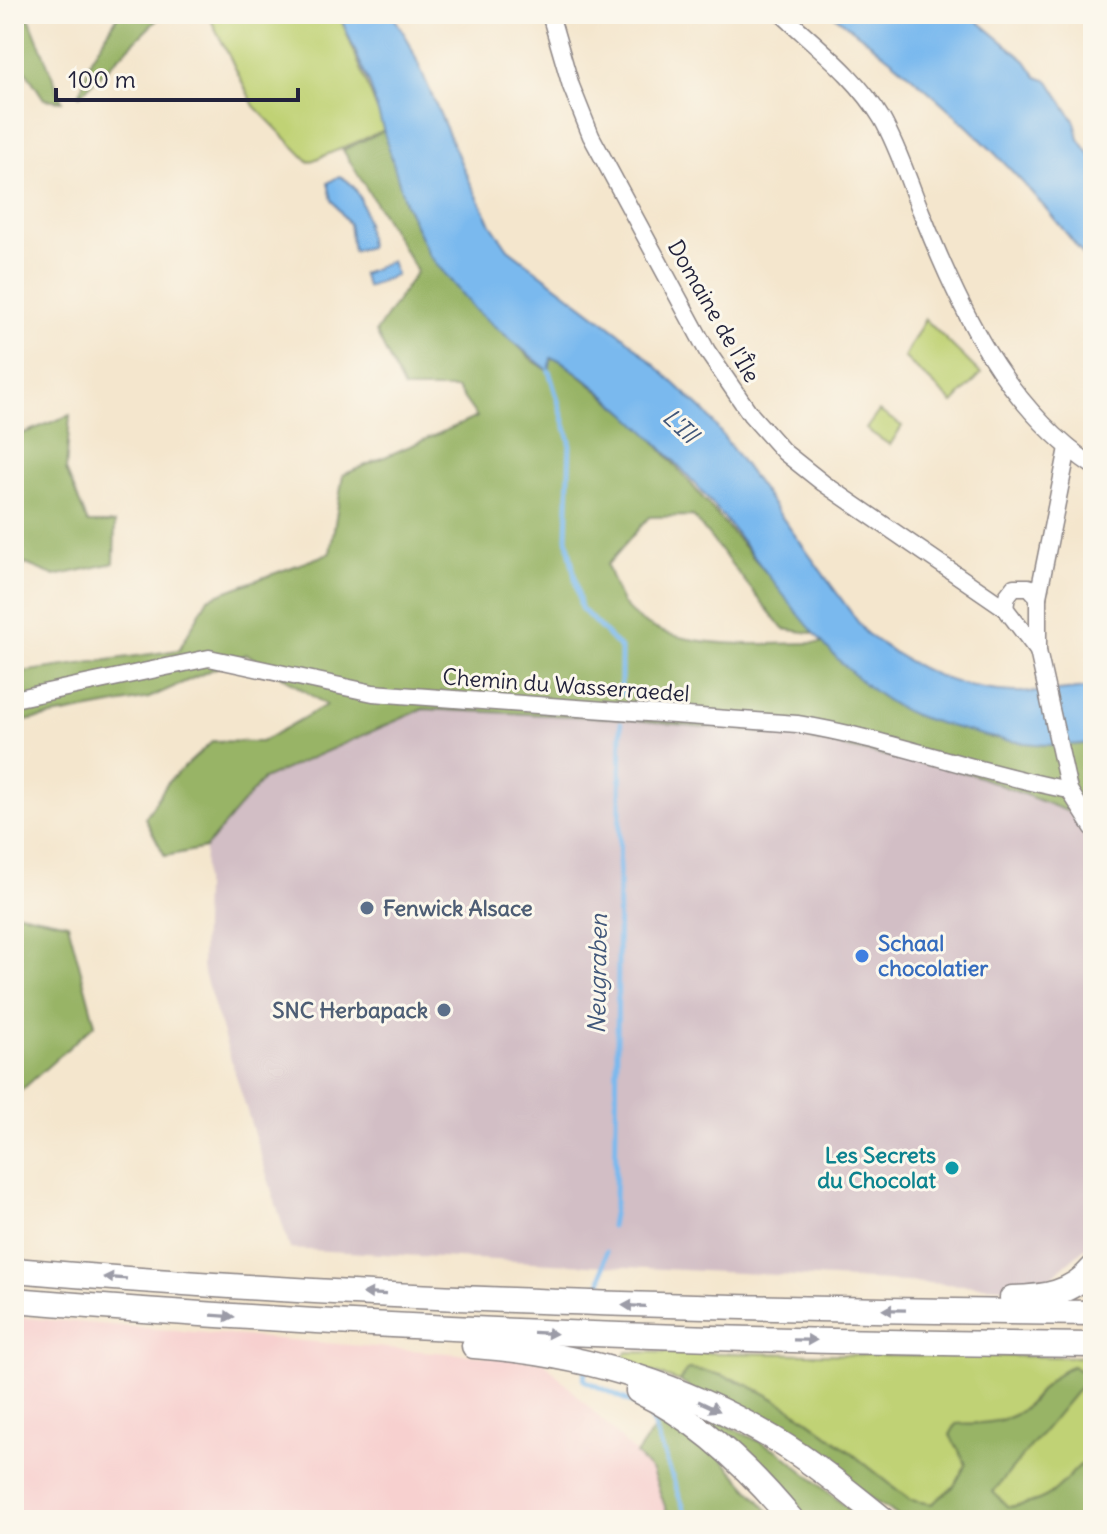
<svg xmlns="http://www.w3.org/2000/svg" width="1107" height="1534" font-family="Delius,sans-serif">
<rect width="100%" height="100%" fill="#fbf7ec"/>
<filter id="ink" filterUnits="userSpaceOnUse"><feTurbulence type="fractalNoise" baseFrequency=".0125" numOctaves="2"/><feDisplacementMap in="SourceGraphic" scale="16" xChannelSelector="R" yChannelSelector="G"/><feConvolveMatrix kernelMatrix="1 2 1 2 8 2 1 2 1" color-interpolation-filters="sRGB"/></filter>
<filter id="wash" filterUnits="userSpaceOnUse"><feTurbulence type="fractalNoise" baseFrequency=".006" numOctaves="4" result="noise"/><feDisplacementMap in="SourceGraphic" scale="32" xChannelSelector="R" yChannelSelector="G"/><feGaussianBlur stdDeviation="1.8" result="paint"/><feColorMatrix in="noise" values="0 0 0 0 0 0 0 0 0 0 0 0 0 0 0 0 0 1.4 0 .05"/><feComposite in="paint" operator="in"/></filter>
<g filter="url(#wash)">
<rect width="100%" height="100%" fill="#f4e6cd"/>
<path fill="#f7d0cf" d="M 14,1317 L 543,1361 L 652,1470 L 670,1520 L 14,1520 Z"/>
<path fill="#d2bec5" d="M 423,709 L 615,718 L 793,736 L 972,774 L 1072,813 L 1093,851 L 1093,1241 L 1037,1289 L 290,1249 L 202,967 L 205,848 L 263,779 Z"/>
<g fill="#c0d275" stroke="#717a58" stroke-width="2">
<path d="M 208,14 L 339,14 L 385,130 L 309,162 L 254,106 Z"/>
<path d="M 925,319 L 981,374 L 953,403 L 904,357 Z"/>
<path d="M 879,411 L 902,426 L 890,445 L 866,429 Z"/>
<path d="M 627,1352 L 1093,1357 L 1093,1454 C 1057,1482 1061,1501 1008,1507 L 992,1492 L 1088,1376 L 1072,1366 C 1047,1377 1039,1395 1019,1412 C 1004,1425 975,1423 956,1425 L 950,1435 L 967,1464 L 954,1486 L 932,1504 L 910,1500 C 849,1453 767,1374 688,1369 L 679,1381 L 619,1361 Z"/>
</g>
<g fill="#98b466" stroke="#5d6b50" stroke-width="2">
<path d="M 14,14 L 26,14 L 30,20 L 62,101 L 44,99 L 14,53 Z"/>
<path d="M 119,14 L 163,14 L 79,96 L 91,59 Z"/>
<path d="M 385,130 L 405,203 L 429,255 L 532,360 L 549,371 L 551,358 L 560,360 L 642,426 L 818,634 L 783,629 L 693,516 L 649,517 L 607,565 C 612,577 616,595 624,605 C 664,656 767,642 825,643 L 877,693 L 991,738 L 1045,745 L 1093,743 L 1093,851 L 1072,813 L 972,774 L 793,736 L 615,718 L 423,709 L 263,779 L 205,848 L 165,856 L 145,818 L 169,781 L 213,741 L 261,742 L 326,705 L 247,654 L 149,698 L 14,723 L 14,673 L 179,650 L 208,598 L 330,553 L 343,475 L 477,417 L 457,389 L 404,389 L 376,332 L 417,271 L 343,150 Z"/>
<path d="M 70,415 L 66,470 L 88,523 L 115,523 L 114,563 L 55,576 L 26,564 L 14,570 L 14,437 Z"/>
<path d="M 14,912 L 68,923 L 95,1024 L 14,1097 Z"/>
<path d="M 1072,1366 L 1089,1376 L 993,1492 L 1008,1507 C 1061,1501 1057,1482 1093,1454 L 1093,1520 L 905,1520 L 679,1381 L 688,1369 C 767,1374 849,1453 910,1500 L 932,1504 L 954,1486 L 966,1464 L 950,1435 L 956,1424 C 975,1423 996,1424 1014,1415 C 1034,1406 1042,1379 1072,1366 Z"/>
<path d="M 664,1415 L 720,1457 L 777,1520 L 670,1520 L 652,1471 L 636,1455 Z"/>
<path d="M 714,1419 L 779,1451 L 862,1520 L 803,1520 C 777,1482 747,1453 710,1425 Z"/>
</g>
<g fill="#7ab9ee" stroke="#4e6e94" stroke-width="2">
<path d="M 339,14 L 392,14 L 408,40 L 465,172 L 491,224 L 508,249 L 626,338 L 707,414 L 866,633 C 944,692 998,700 1093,687 L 1093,743 C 1051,748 1007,743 967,731 C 950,726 931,722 914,715 C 847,687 791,604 748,549 C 694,477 633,412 560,360 L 551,358 L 549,371 L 476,311 L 429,255 L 405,203 L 370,85 Z"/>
<path d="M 832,14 L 969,14 L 1026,61 L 1037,77 L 1049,81 L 1075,122 L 1079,139 L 1093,159 L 1093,268 C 1022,171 929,85 832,14 Z"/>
<path d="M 339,176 C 366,187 366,223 369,247 L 353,251 L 349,224 L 332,200 L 328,183 Z"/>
<path d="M 391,261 L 396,275 L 367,287 L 362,274 Z"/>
</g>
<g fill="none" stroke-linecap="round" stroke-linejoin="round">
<g stroke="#7ab9ee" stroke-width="5">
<path d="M 549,371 L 570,441 L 567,538 L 581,608 L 621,649 L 621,694"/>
<path d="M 611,1226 L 615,1203 L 621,723"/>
<path d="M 601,1283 L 606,1252"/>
<path d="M 585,1372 L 584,1380 L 648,1410 L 688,1520"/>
</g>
</g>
</g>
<g filter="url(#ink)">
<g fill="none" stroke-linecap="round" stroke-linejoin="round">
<g stroke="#8b8484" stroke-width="19">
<g id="minor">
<path d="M 550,14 L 571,86 L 591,136 L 707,351 L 751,415 L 784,452 L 823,483 L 1005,608 L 1038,651"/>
<path d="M 782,14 C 817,47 857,77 882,119 C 899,149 909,183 922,214 C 960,310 1005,406 1093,466"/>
<path d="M 1038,597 L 1068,448"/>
<path d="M 1005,608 L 1007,596 L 1014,587 L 1029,587 L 1038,597 L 1038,651 L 1069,790 L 1093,828"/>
<path d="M 14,699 L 209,658 L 373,693 L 797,724 C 890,739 977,773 1069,790"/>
</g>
</g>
<g stroke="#8b8484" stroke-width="27">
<g id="highway">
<path d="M 14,1270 C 373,1301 733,1309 1093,1313"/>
<path d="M 1012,1298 C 1044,1297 1071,1294 1093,1268"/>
<path d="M 14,1300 C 373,1330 733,1342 1093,1345"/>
<path d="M 474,1346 C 581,1353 684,1385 776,1440 C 814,1463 849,1492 884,1520"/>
<path d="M 638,1391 C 699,1420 749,1468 792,1520"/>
</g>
</g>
<use href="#minor" stroke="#fff" stroke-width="16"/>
<use href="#highway" stroke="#fff" stroke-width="24"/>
</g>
<defs><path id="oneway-solid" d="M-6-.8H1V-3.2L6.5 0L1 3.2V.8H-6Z" transform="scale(2)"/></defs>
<g fill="#9c9ca7">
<use href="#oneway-solid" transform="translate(115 1278) rotate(-176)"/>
<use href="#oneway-solid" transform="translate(374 1294) rotate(-177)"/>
<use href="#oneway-solid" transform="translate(634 1306) rotate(-178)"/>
<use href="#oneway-solid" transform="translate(894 1310) rotate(-179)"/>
<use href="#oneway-solid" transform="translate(223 1316) rotate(4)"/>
<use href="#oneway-solid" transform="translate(545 1333) rotate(3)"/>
<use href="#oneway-solid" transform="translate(805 1340) rotate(1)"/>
<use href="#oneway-solid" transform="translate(709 1406) rotate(25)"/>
</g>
</g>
<g fill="#5c6f8a" stroke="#fbf7ec" stroke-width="3">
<circle cx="367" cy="908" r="8"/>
<circle cx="444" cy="1010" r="8"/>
</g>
<circle fill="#3f7fe0" stroke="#fbf7ec" stroke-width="3" cx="862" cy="956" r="8"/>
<circle fill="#0f9aa8" stroke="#fbf7ec" stroke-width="3" cx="952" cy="1168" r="8"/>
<g text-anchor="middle" stroke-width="6" stroke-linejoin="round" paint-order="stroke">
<g font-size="22" fill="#22223b" stroke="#fbf7ec">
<text transform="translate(714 311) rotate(60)" y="8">Domaine de l'Île</text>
<text transform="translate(566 685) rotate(4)" y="8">Chemin du Wasserraedel</text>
</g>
<g font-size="22" font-weight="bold" fill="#4e5e75" stroke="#fbf7ec" text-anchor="start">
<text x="383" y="916">Fenwick Alsace</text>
<text x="428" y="1018" text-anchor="end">SNC Herbapack</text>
</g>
<g font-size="22" font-weight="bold" fill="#366cbe" stroke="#fbf7ec" text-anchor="start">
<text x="878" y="951">Schaal<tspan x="878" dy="25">chocolatier</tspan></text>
</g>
<g font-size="22" font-weight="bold" fill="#0d838f" stroke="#fbf7ec" text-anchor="end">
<text x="936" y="1163">Les Secrets<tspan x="936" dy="25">du Chocolat</tspan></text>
</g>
<g font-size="24" font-style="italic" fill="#41577a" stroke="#fbf7ec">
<text transform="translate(680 426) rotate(43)" y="8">L'Ill</text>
<text transform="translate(598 974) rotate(-89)" y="8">Neugraben</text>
</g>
</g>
<rect width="1107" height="1534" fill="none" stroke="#fbf7ec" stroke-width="48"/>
<path d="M56 88v12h242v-12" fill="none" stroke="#22223b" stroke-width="4"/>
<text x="68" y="88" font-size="24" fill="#22223b" stroke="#fbf7ec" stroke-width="6" paint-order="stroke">100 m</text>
</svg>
